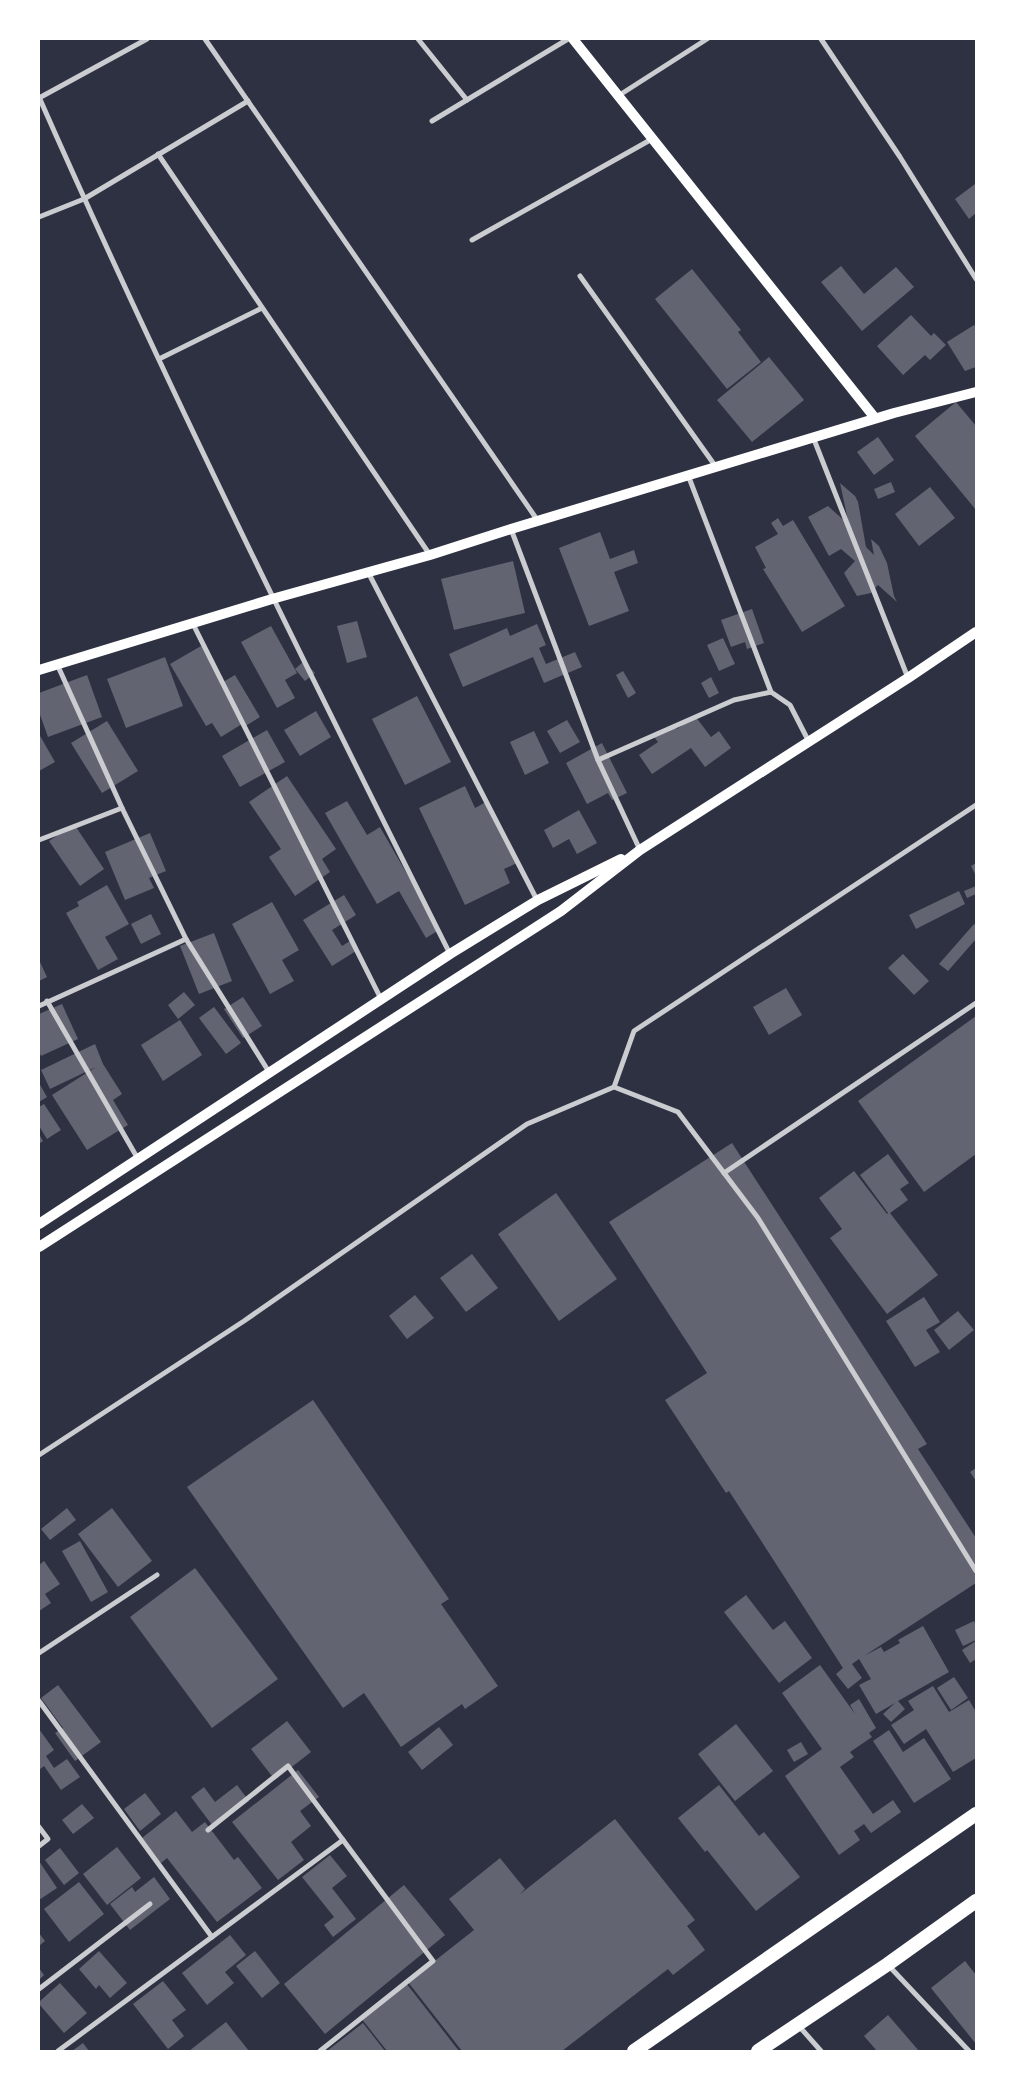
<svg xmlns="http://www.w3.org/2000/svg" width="1015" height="2090" font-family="Merriweather,serif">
<rect width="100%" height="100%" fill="#2d3142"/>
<g fill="#626471">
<path d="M 975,184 L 976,213 L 969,219 L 955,199 Z"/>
<path d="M 841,266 L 864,294 L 896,267 L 914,287 L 862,331 L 821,282 Z"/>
<path d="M 692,269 L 741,330 L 738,332 L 761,362 L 727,389 L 655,299 Z"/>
<path d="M 911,315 L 931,336 L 934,333 L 946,345 L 930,360 L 925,355 L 903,375 L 877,346 Z"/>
<path d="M 974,325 L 976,328 L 976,367 L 965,371 L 947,342 Z"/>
<path d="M 769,357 L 804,400 L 752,442 L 717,400 Z"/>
<path d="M 956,402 L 976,426 L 976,510 L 915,436 Z"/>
<path d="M 878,437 L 894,460 L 874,475 L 857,452 Z"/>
<path d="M 891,482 L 895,492 L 878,499 L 874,489 Z"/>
<path d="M 840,483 L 855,496 L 858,502 L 866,547 L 874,555 L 871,539 L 879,546 L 887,563 L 894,596 L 897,602 L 878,585 L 871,593 L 857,596 L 844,573 L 855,561 L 841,549 L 829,556 L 808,517 L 828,506 L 849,525 Z"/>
<path d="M 930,487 L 955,518 L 919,546 L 895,514 Z"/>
<path d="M 778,518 L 783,526 L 793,520 L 845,606 L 802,632 L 763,569 L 766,568 L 755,547 L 778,534 L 771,523 Z"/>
<path d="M 600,532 L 610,559 L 634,550 L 638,563 L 614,572 L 629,611 L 589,626 L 559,548 Z"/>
<path d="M 513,561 L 525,613 L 454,630 L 441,579 Z"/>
<path d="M 752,609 L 764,643 L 747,649 L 745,642 L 731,647 L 721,620 Z"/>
<path d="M 357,621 L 367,657 L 347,663 L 337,626 Z"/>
<path d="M 537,624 L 546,645 L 539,648 L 546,664 L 575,652 L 582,667 L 544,683 L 533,657 L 463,687 L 449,654 L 507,628 L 510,636 Z"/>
<path d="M 271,626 L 297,673 L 285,680 L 295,698 L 277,708 L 241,642 Z"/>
<path d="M 723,638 L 735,664 L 719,671 L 707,645 Z"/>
<path d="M 201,646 L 223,682 L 235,675 L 260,717 L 244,727 L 242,724 L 221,737 L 212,723 L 206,726 L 170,664 Z"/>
<path d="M 165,657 L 183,706 L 126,728 L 107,679 Z"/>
<path d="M 304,661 L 315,673 L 305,681 L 295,669 Z"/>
<path d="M 623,671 L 636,693 L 628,698 L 616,675 Z"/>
<path d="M 87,675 L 102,717 L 48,737 L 39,712 L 39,693 Z"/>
<path d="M 711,677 L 719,693 L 709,698 L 701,683 Z"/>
<path d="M 417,696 L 451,762 L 405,785 L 372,719 Z"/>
<path d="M 316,711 L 331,737 L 300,756 L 284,730 Z"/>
<path d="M 695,716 L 711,737 L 719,731 L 731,748 L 705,767 L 691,748 L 652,774 L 639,755 L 658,742 L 654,737 L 674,724 L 677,729 Z"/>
<path d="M 567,720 L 580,742 L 560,753 L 547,731 Z"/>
<path d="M 107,721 L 138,771 L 102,793 L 71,743 Z"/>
<path d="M 267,730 L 285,762 L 240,787 L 222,756 Z"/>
<path d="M 534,731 L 549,763 L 525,775 L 510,742 Z"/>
<path d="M 39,734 L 55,762 L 39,771 Z"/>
<path d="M 602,743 L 627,793 L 612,800 L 608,793 L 587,804 L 566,763 Z"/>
<path d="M 287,776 L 336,849 L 322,859 L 330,872 L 295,896 L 269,857 L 281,849 L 249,802 Z"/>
<path d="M 465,786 L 475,808 L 486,802 L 517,863 L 504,869 L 510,883 L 465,905 L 419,808 Z"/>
<path d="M 347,801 L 367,835 L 380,827 L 439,930 L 426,938 L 399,891 L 377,904 L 325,813 Z"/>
<path d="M 579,810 L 597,843 L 577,854 L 569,839 L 553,848 L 544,830 Z"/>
<path d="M 74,824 L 104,869 L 80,886 L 49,841 Z"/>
<path d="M 150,833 L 166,871 L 149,878 L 154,888 L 125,900 L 105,852 Z"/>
<path d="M 976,863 L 976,876 L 971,866 Z"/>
<path d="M 107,885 L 129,924 L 105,937 L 118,959 L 98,970 L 66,913 L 79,906 L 77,902 Z"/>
<path d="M 976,886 L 976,894 L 967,898 L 964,891 Z"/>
<path d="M 959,891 L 965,904 L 916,929 L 909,915 Z"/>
<path d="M 344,895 L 356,915 L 332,930 L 342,946 L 350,941 L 356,951 L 332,966 L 303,920 Z"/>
<path d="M 272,902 L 299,950 L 282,960 L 294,981 L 270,994 L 232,924 Z"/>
<path d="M 151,914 L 161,934 L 141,944 L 131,924 Z"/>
<path d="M 974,924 L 976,926 L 976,939 L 948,971 L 939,964 Z"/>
<path d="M 214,933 L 232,981 L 199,994 L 180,946 Z"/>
<path d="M 903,954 L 929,981 L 914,995 L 888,968 Z"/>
<path d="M 39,960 L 47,977 L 39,981 Z"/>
<path d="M 786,988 L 802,1015 L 769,1035 L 753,1007 Z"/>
<path d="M 184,992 L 195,1005 L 178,1019 L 168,1005 Z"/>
<path d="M 243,997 L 262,1026 L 243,1038 L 224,1009 Z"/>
<path d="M 62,1004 L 78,1039 L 41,1056 L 39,1051 L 39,1014 Z"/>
<path d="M 214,1007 L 241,1043 L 226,1054 L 199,1018 Z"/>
<path d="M 976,1016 L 976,1154 L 924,1192 L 858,1101 Z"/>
<path d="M 180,1020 L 202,1055 L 163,1081 L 141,1045 Z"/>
<path d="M 95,1044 L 103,1064 L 122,1094 L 113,1100 L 128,1125 L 87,1150 L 52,1095 L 96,1067 L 50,1089 L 41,1070 Z"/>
<path d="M 39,1083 L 47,1097 L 39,1102 Z"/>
<path d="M 44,1104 L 61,1130 L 47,1139 L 39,1126 L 39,1107 Z"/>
<path d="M 39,1134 L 43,1141 L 39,1144 Z"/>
<path d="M 732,1143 L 927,1444 L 918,1449 L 976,1538 L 976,1583 L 864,1656 L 881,1647 L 884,1652 L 900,1643 L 898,1640 L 923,1626 L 949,1672 L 898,1701 L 905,1709 L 891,1722 L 883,1714 L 895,1703 L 876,1714 L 859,1685 L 871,1679 L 859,1659 L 852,1664 L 862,1678 L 848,1689 L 836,1674 L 843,1668 L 729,1491 L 726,1493 L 665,1400 L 707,1373 L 609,1222 Z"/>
<path d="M 888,1154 L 909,1183 L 900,1189 L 908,1200 L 890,1213 L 938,1275 L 887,1314 L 830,1238 L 842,1229 L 819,1198 L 854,1171 L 887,1214 L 888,1213 L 860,1175 Z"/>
<path d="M 556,1193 L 617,1279 L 559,1321 L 498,1234 Z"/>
<path d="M 472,1254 L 498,1288 L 466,1312 L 440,1278 Z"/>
<path d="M 415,1295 L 434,1318 L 407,1339 L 389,1316 Z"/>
<path d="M 924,1297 L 940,1322 L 926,1330 L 940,1352 L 915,1367 L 886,1321 Z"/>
<path d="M 958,1311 L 974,1330 L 949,1350 L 934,1330 Z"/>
<path d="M 313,1400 L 449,1599 L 441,1604 L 498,1686 L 465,1709 L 462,1704 L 401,1747 L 364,1693 L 343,1708 L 187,1487 Z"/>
<path d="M 976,1468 L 976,1481 L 970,1472 Z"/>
<path d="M 67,1508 L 76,1520 L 50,1540 L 41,1529 Z"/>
<path d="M 112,1508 L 152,1561 L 118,1587 L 78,1534 Z"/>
<path d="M 80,1541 L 108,1592 L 91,1602 L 62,1551 Z"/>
<path d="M 44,1561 L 60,1584 L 45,1594 L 51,1603 L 39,1611 L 39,1565 Z"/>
<path d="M 195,1568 L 278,1679 L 212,1728 L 130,1617 Z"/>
<path d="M 746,1595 L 773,1630 L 785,1621 L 812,1658 L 779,1683 L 724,1612 Z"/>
<path d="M 974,1621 L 976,1625 L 976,1640 L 963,1646 L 955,1630 Z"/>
<path d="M 976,1641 L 976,1659 L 970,1663 L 962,1650 Z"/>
<path d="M 820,1665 L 855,1714 L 850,1705 L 859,1699 L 876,1728 L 869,1733 L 872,1737 L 850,1752 L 854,1757 L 840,1767 L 873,1814 L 893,1800 L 901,1812 L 871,1833 L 864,1824 L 854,1831 L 860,1840 L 839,1855 L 785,1776 L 822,1749 L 782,1693 Z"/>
<path d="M 954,1677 L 968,1698 L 951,1710 L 937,1688 Z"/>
<path d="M 58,1685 L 101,1742 L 75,1761 L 55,1733 L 63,1728 L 41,1698 Z"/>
<path d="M 933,1686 L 949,1712 L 969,1700 L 976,1712 L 976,1758 L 953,1772 L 926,1729 L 904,1744 L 891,1725 L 914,1710 L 908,1701 Z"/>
<path d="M 287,1721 L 311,1752 L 275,1780 L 251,1749 Z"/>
<path d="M 736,1724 L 773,1771 L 735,1801 L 698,1754 Z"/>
<path d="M 439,1727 L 453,1745 L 422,1770 L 408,1752 Z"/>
<path d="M 39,1729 L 54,1750 L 46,1756 L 54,1768 L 67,1759 L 80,1777 L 61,1790 L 44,1766 L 39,1770 Z"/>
<path d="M 889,1730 L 903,1752 L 924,1738 L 951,1779 L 914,1803 L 873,1741 Z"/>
<path d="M 801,1742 L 808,1754 L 794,1762 L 787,1750 Z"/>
<path d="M 298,1770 L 319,1797 L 300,1811 L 311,1826 L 291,1842 L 304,1860 L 278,1880 L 232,1822 Z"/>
<path d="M 237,1785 L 249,1801 L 230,1815 L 212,1825 L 191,1797 L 204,1787 L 215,1802 Z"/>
<path d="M 719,1785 L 759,1836 L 764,1832 L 800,1877 L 756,1911 L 707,1850 L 705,1852 L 678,1818 Z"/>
<path d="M 145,1793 L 161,1814 L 140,1831 L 124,1809 Z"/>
<path d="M 82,1804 L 94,1818 L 73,1834 L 62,1820 Z"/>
<path d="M 176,1811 L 192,1832 L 205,1822 L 234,1860 L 238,1857 L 262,1888 L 217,1922 L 167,1858 L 161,1863 L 142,1838 Z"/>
<path d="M 615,1819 L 695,1920 L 687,1926 L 705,1950 L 673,1975 L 668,1969 L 562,2051 L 462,2051 L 408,1982 L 474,1930 L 449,1899 L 500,1858 L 525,1889 L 519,1895 Z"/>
<path d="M 117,1847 L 141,1878 L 107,1905 L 83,1874 Z"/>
<path d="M 60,1848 L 79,1873 L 64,1885 L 45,1860 Z"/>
<path d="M 330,1855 L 347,1876 L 332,1888 L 356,1919 L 333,1937 L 324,1925 L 334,1917 L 302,1877 Z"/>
<path d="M 39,1861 L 57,1888 L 39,1900 Z"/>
<path d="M 154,1877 L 170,1899 L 130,1930 L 110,1904 L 132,1887 L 135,1892 Z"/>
<path d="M 79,1882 L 104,1914 L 69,1942 L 44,1909 Z"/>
<path d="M 404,1885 L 445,1935 L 325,2034 L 284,1984 Z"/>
<path d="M 39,1933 L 45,1941 L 39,1946 Z"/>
<path d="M 230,1935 L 246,1955 L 225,1972 L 234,1983 L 207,2005 L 182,1973 Z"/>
<path d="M 99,1951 L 127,1983 L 110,1998 L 99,1985 L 96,1989 L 79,1969 Z"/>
<path d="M 255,1951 L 280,1983 L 262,1998 L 236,1966 Z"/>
<path d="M 965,1961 L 976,1975 L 976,2044 L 931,1988 Z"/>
<path d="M 39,1968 L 44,1975 L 39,1980 Z"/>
<path d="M 163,1981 L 186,2010 L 172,2020 L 184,2036 L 168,2049 L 133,2004 Z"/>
<path d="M 60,1983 L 87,2013 L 64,2033 L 39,2004 L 39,2002 Z"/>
<path d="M 406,1983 L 459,2051 L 387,2051 L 361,2018 Z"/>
<path d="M 888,2015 L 919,2051 L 877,2051 L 864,2036 Z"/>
<path d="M 226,2022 L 249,2051 L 189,2051 Z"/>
<path d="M 363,2023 L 385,2051 L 327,2051 Z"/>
<path d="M 83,2043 L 89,2051 L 72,2051 Z"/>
</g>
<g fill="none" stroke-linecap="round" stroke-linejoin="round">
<g stroke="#caccd0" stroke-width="5">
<path d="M 205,39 L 538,521"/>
<path d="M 418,39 L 467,100"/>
<path d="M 821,39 L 900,157 L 976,279"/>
<path d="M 618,96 L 707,39"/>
<path d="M 39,97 C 167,387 308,671 450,954"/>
<path d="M 39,98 L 147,39"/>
<path d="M 432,121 L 568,39"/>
<path d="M 158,154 L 430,555"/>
<path d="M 39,217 L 84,199 L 248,101"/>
<path d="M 472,240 L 652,139"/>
<path d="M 580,276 L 716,467"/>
<path d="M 159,359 L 262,308"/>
<path d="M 813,437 L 908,678"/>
<path d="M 688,475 L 771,692 L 790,705 L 809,742"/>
<path d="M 511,529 L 598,760 L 640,850"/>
<path d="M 368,572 L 537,900"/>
<path d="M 193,624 L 381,999"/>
<path d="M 57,664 L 122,808 L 186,939 L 269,1072"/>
<path d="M 598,760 L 734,700 L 771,692"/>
<path d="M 39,840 L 122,808"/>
<path d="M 47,1001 L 138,1159"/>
<path d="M 39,1006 L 186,939"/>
<path d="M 614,1087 L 634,1031 L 976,805"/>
<path d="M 724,1173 L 976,1003"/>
<path d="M 39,1455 L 244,1321 L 527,1124 L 614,1087 L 678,1112 L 758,1218 L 976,1571"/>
<path d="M 39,1653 L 157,1575"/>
<path d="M 39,1701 L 212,1937"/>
<path d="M 39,1827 L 48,1839 L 39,1846"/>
<path d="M 208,1830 L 288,1766 L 433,1961 L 320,2051"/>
<path d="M 889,1966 L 969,2051"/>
<path d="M 39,1989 L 150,1904"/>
<path d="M 798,2025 L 821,2051"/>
<path d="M 58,2051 L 343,1840"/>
</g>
<g stroke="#fff" stroke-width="10">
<path d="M 573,39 L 875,418"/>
<path d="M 39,670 L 272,599 L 430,555 L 511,529 L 894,413 L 976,392"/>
<path d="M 39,1224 L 450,954 L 538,900 L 621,859"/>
<path d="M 39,1247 L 561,911 L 640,850 L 908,678 L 976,632"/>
</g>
<g stroke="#fff" stroke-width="14">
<path d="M 634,2051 L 976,1814"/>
<path d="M 758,2051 L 888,1964 L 976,1901"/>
</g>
</g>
<rect width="1015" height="2090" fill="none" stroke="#ffffff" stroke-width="80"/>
</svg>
